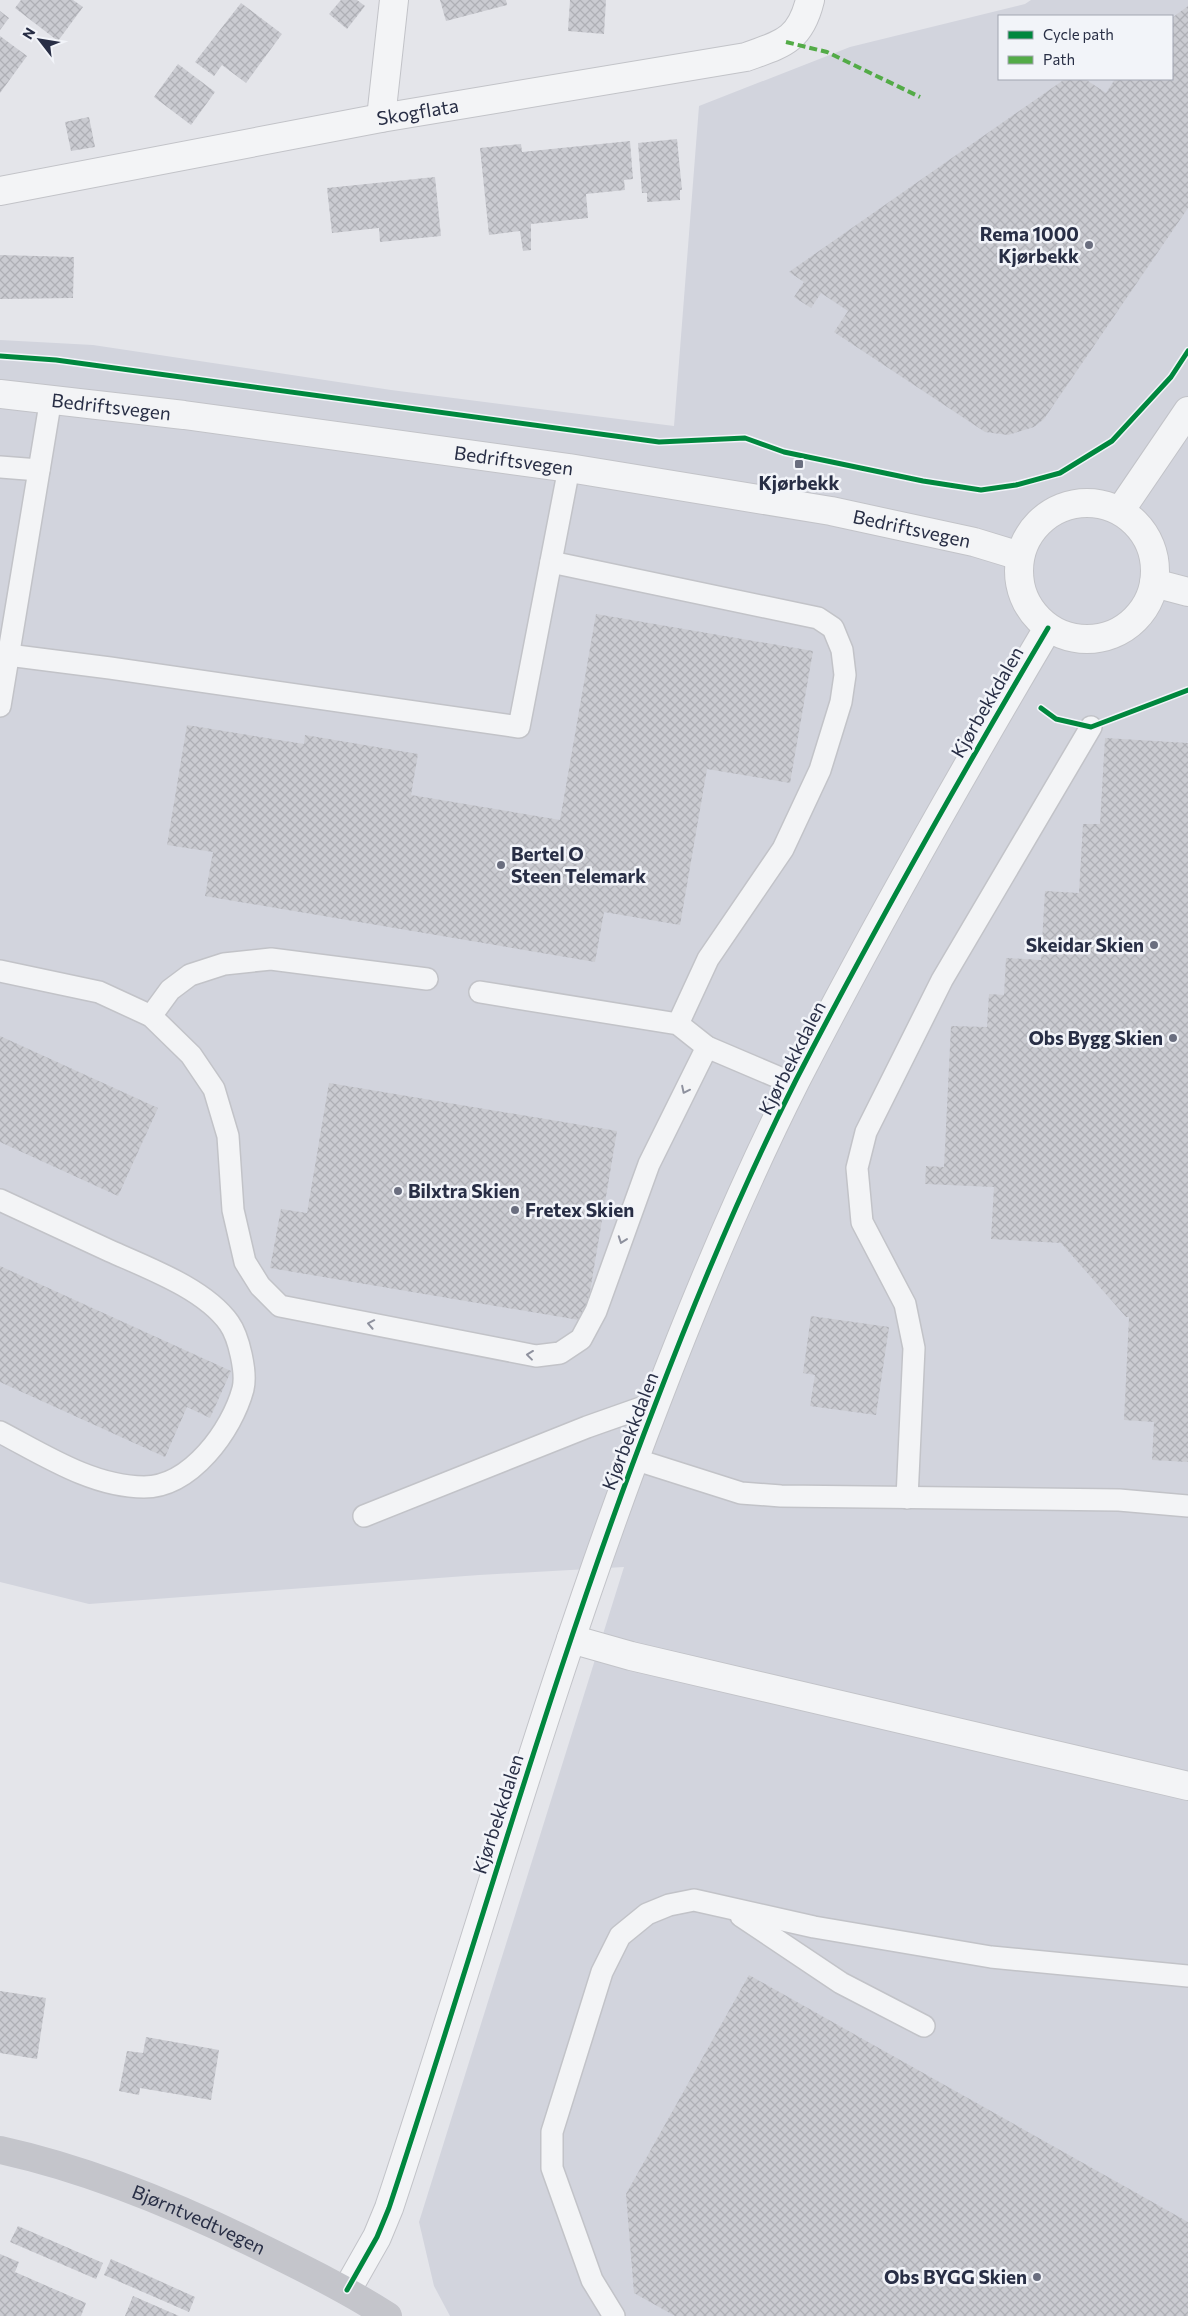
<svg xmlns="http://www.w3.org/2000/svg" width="1188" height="2316" font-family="Commissioner,sans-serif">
<defs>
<pattern id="building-cross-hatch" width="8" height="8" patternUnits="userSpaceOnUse" patternTransform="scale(1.25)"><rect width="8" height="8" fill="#cacbd1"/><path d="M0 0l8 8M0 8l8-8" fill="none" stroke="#aeafb5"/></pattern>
</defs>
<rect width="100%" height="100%" fill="#e4e5ea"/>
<path fill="#d2d4dd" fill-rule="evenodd" d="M 1031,0 L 1188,0 L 1188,2316 L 450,2316 L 434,2286 L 419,2222 L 624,1567 L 479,1575 L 89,1604 L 0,1582 L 0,340 L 93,345 L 391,390 L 674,426 L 699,106 L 850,47 L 1025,4 ZM 999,16 L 1172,16 L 1172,79 L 999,79 Z"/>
<g fill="url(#building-cross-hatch)">
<path d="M 21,0 L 73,0 L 83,7 L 58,41 L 15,8 Z"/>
<path d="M 341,0 L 357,0 L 365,6 L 347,29 L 329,14 Z"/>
<path d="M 440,0 L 506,0 L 507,5 L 446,21 Z"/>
<path d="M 570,0 L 606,0 L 604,34 L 568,31 Z"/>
<path d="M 241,3 L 282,34 L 246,83 L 222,65 L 214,76 L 195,62 Z"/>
<path d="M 1188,6 L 1188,208 L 1044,419 L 1034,427 L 1008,435 L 985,432 L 834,332 L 848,311 L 821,293 L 811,308 L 794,297 L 804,282 L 789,272 L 1065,79 L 1085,79 L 1106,93 L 1115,79 L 1172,79 L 1172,18 Z"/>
<path d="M 0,11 L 9,18 L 0,30 Z"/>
<path d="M 0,36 L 27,56 L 0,93 Z"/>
<path d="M 178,64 L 215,92 L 191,125 L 154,97 Z"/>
<path d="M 89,117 L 95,147 L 71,151 L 65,122 Z"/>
<path d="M 677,139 L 682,190 L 680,190 L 680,200 L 647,202 L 647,193 L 642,193 L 638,143 Z"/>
<path d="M 630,141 L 633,179 L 624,180 L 625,190 L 586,194 L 588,218 L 531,224 L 531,250 L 523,251 L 520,231 L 489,235 L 480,148 L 521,144 L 522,152 Z"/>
<path d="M 435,177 L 441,236 L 380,242 L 379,228 L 332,233 L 327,188 Z"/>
<path d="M 0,255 L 74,257 L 73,298 L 0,299 Z"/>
<path d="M 596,614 L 813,651 L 790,783 L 707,769 L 680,925 L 604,912 L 595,962 L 205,896 L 213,852 L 167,845 L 187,725 L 304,744 L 305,735 L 418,754 L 411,795 L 560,820 Z"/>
<path d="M 1105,738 L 1188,743 L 1188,1462 L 1152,1460 L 1154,1422 L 1124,1420 L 1129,1317 L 1126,1317 L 1061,1243 L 991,1239 L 994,1187 L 925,1184 L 926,1166 L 944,1167 L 951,1026 L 987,1027 L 989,994 L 1004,995 L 1006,958 L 1041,960 L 1045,891 L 1079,893 L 1083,824 L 1100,824 Z"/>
<path d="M 0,1036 L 158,1108 L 118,1196 L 0,1142 Z"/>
<path d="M 329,1083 L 617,1131 L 585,1321 L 270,1268 L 281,1209 L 307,1213 Z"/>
<path d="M 0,1266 L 231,1371 L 210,1418 L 187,1407 L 165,1457 L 0,1382 Z"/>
<path d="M 811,1316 L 889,1327 L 876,1415 L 810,1406 L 815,1375 L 803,1373 Z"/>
<path d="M 749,1975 L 1188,2222 L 1188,2316 L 675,2316 L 634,2293 L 626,2194 Z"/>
<path d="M 0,1991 L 46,1998 L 37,2059 L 0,2053 Z"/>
<path d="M 146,2037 L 219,2050 L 211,2100 L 140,2088 L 139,2095 L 119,2091 L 127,2051 L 143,2053 Z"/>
<path d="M 18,2226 L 103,2263 L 96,2279 L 10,2242 Z"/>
<path d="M 0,2254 L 19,2262 L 15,2272 L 86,2303 L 81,2316 L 0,2316 Z"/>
<path d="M 111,2259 L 195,2297 L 189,2312 L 104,2275 Z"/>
<path d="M 133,2296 L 179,2316 L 125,2316 Z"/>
</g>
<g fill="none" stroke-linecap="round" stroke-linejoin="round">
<g stroke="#c2c3c8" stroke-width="24">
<g id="service">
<path d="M 0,467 L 39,470"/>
<path d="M 551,562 L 818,618 L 833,628 L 842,650 L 845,675 L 841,702 L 820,770 L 783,849 L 708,959 L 678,1024"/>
<path d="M 8,655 L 110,668 L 519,727 L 569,468"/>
<path d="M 0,706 L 51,398"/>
<path d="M 0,971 L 99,992 L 151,1016 L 191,1055 L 214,1089 L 228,1136 L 233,1210 L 245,1262 L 260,1286 L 280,1306 L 536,1356 L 560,1353 L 581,1339 L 596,1311 L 649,1164 L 707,1047"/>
<path d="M 480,992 L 678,1024 L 707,1047 L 794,1084"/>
<path d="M 151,1016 L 170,990 L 190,975 L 224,964 L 271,959 L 427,979"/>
<path d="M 0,1200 C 37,1217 74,1234 110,1251 C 148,1268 205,1289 229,1323 C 239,1337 247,1373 243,1389 C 232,1430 191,1487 144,1487 C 93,1487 44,1455 0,1432"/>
<path d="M 634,1459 L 741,1493 L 781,1496 L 1119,1500 L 1188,1506"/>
<path d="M 907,1498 L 914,1348 L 905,1304 L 862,1222 L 857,1168 L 866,1132 L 942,980 L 1091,727"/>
<path d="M 364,1516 L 587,1427 L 655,1403"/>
<path d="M 741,1916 L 841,1983 L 924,2026"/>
<path d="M 614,2316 L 592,2280 L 552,2168 L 552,2132 L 602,1972 L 620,1936 L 647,1914 L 669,1905 L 694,1900 L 814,1927 L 991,1957 L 1188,1976"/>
</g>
</g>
<g stroke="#c2c3c8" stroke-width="30">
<g id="minor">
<path d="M 381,118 L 394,0"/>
<path id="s1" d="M 0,191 L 381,118 L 746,57 C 782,44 800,41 810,0"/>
<path d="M 1154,583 L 1188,592"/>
<path d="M 571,1639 L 631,1656 L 1188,1786"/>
</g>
</g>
<g stroke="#c2c3c8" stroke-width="30">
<g id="tertiary">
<path id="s2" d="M 0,394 L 184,415 L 569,468 L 831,511 L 974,542 L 1020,556"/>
<circle cx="1087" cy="571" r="68"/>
<path d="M 1120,511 L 1188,411"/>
<path d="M 347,2290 L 377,2237 L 389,2208 C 478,1940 553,1668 655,1405 C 697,1295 743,1185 796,1080 C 875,927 960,777 1048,628"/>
</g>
</g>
<use href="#service" stroke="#f3f4f6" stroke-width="21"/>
<use href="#minor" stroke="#f3f4f6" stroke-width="28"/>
<use href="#tertiary" stroke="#f3f4f6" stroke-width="28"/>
<path stroke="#c4c5cb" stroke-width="28" id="s3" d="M 0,2150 C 87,2169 170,2203 250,2242 C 297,2265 344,2288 388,2316"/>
<path stroke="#53ab47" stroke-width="4" stroke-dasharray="8 4" stroke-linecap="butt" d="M 786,42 L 827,52 L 920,97"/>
<g stroke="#f2f4f9" stroke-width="8">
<g id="cycleway">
<path d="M 0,356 L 56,360 L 659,442 L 745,438 L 784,452 L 923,481 L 981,490 L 1016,485 L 1060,473 L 1112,441 L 1171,377 L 1188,351"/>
<path d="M 1041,708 L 1056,719 L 1091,727 L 1188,690"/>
<path d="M 347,2290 L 377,2237 L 389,2208 C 478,1940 553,1668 655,1405 C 697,1295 743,1185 796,1080 C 875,927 960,777 1048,628"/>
</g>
</g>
<use href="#cycleway" stroke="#00873e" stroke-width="5"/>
</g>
<defs><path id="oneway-chevron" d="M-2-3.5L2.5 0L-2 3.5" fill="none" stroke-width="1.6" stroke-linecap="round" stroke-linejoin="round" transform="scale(1.25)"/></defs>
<g stroke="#8e919e">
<use href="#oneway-chevron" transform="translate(685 1090) rotate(116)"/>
<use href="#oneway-chevron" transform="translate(622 1240) rotate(110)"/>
<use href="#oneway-chevron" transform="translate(371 1324) rotate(-169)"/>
<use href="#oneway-chevron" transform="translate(530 1355) rotate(-173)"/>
</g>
<g fill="#6a6e7f" stroke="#f2f4f9" stroke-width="2">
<circle cx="1089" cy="245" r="5"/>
<rect x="794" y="459" width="10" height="10" rx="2.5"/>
<circle cx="501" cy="865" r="5"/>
<circle cx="1154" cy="945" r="5"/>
<circle cx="1173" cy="1038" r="5"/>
<circle cx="398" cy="1191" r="5"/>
<circle cx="515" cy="1210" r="5"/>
<circle cx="1037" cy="2277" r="5"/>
</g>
<g text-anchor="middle" stroke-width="5" stroke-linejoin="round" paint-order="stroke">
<g font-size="19" fill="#282e45" stroke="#f2f4f9">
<text dy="7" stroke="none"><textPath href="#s1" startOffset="425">Skogflata</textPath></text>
<text dy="7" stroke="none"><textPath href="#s2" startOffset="112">Bedriftsvegen</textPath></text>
<text dy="7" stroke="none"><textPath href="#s2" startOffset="518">Bedriftsvegen</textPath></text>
<text dy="7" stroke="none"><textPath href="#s2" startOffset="922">Bedriftsvegen</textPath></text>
<text transform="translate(987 702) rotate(-60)" y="7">Kjørbekkdalen</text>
<text transform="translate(792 1058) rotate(-63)" y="7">Kjørbekkdalen</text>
<text transform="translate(630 1431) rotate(-69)" y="7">Kjørbekkdalen</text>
<text transform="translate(498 1814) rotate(-72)" y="7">Kjørbekkdalen</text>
<text dy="7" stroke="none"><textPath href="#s3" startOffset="211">Bjørntvedtvegen</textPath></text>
</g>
<g font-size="19" font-weight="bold" fill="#282e45" stroke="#f2f4f9" text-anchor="end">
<text x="1079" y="241">Rema 1000<tspan x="1079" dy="22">Kjørbekk</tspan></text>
<text x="799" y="490" text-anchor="middle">Kjørbekk</text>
<text x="511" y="861" text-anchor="start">Bertel O<tspan x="511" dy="22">Steen Telemark</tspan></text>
<text x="1144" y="952">Skeidar Skien</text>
<text x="1163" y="1045">Obs Bygg Skien</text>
<text x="408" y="1198" text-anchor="start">Bilxtra Skien</text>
<text x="525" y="1217" text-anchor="start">Fretex Skien</text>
<text x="1027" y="2284">Obs BYGG Skien</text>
</g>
</g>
<rect x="998" y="15" width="175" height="65" fill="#f2f4f9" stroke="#a1a5b1"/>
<rect x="1008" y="31" width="25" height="8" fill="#00873e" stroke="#a1a5b1"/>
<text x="1043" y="40" font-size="15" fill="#282e45">Cycle path</text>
<rect x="1008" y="56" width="25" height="8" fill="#53ab47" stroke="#a1a5b1"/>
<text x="1043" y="65" font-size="15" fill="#282e45">Path</text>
<g transform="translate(40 40) rotate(301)" stroke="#f2f4f9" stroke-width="4" paint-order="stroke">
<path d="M0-4L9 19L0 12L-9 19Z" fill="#282e45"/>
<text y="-8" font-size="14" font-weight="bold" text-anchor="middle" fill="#282e45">N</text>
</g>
</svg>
